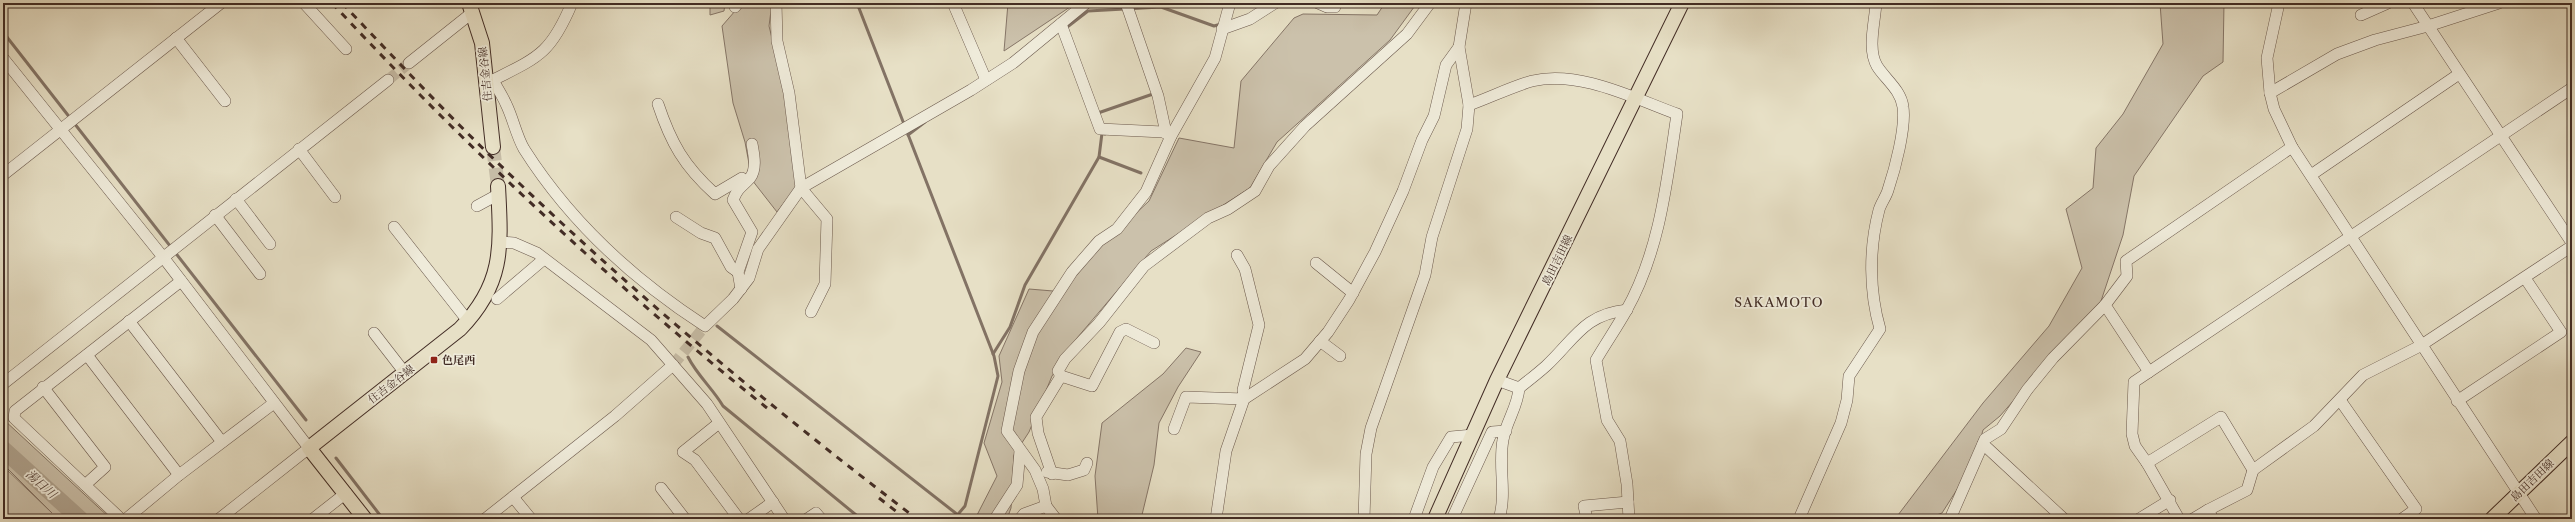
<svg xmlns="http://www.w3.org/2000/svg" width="2575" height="522" font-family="'Libre Caslon Text','Noto Serif JP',serif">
<rect width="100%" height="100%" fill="#e7e0c6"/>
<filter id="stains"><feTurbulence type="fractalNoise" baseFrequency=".005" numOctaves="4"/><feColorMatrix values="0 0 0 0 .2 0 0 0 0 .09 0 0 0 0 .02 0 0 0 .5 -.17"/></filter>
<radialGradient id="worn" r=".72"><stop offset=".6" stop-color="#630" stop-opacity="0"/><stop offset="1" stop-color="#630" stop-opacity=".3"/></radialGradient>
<g fill="#cbc1ab" stroke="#867668">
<path d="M 710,3 L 725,3 L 724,11 L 710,15 Z"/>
<path d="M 742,3 L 772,3 L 769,26 L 786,95 L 797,186 L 777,212 L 752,180 L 745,142 L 733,103 L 722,26 Z"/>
<path d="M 1008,3 L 1076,3 L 1004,51 Z"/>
<path d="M 1385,3 L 1417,3 L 1390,40 L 1277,142 L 1250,188 L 1151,251 L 1077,338 L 1052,376 L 1029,432 L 1014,455 L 1011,508 L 1007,519 L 975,519 L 997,476 L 984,443 L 1002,382 L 999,356 L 1029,289 L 1053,291 L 1149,201 L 1179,138 L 1234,148 L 1241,81 L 1294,18 L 1303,14 L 1377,15 Z"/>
<path d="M 2160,3 L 2224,3 L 2223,62 L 2203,76 L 2134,176 L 2123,235 L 2101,301 L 2000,416 L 1983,430 L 1974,463 L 1942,513 L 1926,519 L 1895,519 L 1983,403 L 2049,326 L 2082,268 L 2066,209 L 2093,188 L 2096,148 L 2123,114 L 2163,44 Z"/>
<path d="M 1186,348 L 1201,352 L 1178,387 L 1159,423 L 1154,465 L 1141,519 L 1098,519 L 1095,476 L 1102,423 L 1163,374 Z"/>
<path d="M 3,419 L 111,519 L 3,519 L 3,466 L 52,513 L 3,464 Z"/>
</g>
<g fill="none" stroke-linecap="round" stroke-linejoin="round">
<g stroke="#837365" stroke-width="3">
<path d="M 857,3 L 994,356 L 998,376 L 965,506 L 954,519"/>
<path d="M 1066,28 L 1088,11 L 1161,7 L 1214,26 L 1221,24"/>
<path d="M 3,32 L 306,420"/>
<path d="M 1098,113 L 1153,94"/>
<path d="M 908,135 L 925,122"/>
<path d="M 1099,157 L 1141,173"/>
<path d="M 717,326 L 958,515"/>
<path d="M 993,354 L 1010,327 L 1025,285 L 1099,157 L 1102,133 L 1105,134"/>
<path d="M 688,357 C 697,375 713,389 723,406 L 861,519"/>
<path d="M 336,458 L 383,519"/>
</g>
<path stroke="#afa38f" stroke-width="17" d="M 3,449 L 80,519"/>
<g stroke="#c6bca6" stroke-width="11" stroke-dasharray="11 5.5" stroke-linecap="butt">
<path d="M 388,80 L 409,63"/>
<path d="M 673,365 L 705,326"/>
</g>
<path stroke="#c6bca6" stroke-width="14" stroke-dasharray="14 7" stroke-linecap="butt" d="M 493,147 L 498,186"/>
<g stroke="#6b594d" stroke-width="12">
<g id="minor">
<path d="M 304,3 L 346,49"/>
<path d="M 776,3 L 777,41 L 789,93 L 801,188 L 827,219 L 825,284 L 811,312"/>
<path d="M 953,3 L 986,80"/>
<path d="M 1126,3 L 1158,96 L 1166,133"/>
<path d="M 1318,3 L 1327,7 L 1335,7"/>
<path d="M 2279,3 L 2267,58 L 2270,93 L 2274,109 L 2292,147 L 2536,519"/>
<path d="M 2413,3 L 2572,243"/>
<path d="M 735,7 L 738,3"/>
<path d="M 2361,15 L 2388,3"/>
<path d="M 1061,24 L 1100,129 L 1163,132 L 1171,136"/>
<path d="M 1222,29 L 1250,19 L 1275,3"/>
<path d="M 176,38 L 225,101"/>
<path d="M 3,58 L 163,257 L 309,448 L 219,519"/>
<path d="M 409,63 L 473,12"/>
<path d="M 493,80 C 539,57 551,53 572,3"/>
<path d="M 486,81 L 493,80 C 497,88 502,95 506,104 C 513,118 516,135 524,149 C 569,220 634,280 705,326 L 733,299 L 749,278 L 758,249 L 801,188 L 971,90 L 1013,63 L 1086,3"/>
<path d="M 2572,88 L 2134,382 L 2132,434 L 2135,446 L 2147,463 L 2221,417 L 2253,470 L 2314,426 L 2363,375 L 2420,346 L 2572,246"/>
<path d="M 2270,93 L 2337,54 L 2375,40 L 2428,26 L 2499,3"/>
<path d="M 658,104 C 671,143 684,166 715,194 L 742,178"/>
<path d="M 1469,105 C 1489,98 1511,87 1532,81 C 1580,70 1633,98 1677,114 C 1667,181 1660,251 1626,311 C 1617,327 1606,343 1596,360 L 1607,420 L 1620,441 L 1627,484 L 1629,519"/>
<path d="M 299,149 L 335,197"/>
<path d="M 3,175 L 221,3"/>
<path d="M 2311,175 L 2459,74"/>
<path d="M 236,199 L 270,244"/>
<path d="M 477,206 L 499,194"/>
<path d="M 215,215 L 260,274"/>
<path d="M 676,217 L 701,233 L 715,238 L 731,267 L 738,272"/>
<path d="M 394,227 L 468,321"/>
<path d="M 501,242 L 514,243 L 537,253 L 651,340 L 707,404 L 784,519"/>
<path d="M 1316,263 L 1353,293"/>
<path d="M 741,289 L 738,272 L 752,232 L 733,200 C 738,187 742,187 750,178 C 757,169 754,155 752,144"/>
<path d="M 497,299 L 544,259"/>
<path d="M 129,321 L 222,442"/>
<path d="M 374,333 L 405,373"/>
<path d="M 1320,341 L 1340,356"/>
<path d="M 87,355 L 179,475"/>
<path d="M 2149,372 L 2105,305 L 2127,276 L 2126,261 L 2292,147"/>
<path d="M 1061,376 L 1058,371 L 1065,359 L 1099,323 L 1144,266 L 1208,218 L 1228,209 L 1255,191 L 1269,166 L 1305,126 L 1407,34 L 1430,3"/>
<path d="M 1497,380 L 1519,388"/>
<path d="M 3,384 L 388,80"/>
<path d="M 43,387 L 105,467 L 85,485"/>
<path d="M 2340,400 L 2416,509 L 2402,519"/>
<path d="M 2457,401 L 2561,332 L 2525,278"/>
<path d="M 719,423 L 683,452 L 695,460 L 739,519"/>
<path d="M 1174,429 L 1186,397 L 1244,399 L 1243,390 L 1259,325 L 1245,269 L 1237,255"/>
<path d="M 1983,444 L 2064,519"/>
<path d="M 2147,463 L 2179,519"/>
<path d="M 1047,472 L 1068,475 L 1084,470 L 1087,463"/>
<path d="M 1052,474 L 1038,433 L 1036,417 L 1061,376 L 1092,386 L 1120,332 L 1126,329 L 1154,343"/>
<path d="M 661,488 L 685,519"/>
<path d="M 513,497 L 531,519"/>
<path d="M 2208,510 L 2247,490 L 2253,470"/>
<path d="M 121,519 L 14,418 L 15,411 L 181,281"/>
<path d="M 126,519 L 179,475 L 274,403"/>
<path d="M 313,519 L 346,493"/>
<path d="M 485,519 L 615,416 L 673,365"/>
<path d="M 749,519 L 773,502"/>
<path d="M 807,519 L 816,513 L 821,519"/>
<path d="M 995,519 L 1017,485 L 1020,451"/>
<path d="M 1020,519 L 1024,514 L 1046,506"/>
<path d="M 1056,519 L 1046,506 L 1043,489 L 1035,470 L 1007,431 L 1019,371 L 1033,332 L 1072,272 L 1099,241 L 1117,229 L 1146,192 L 1171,136 L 1215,58 L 1230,3"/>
<path d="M 1216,519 L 1226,451 L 1244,399 L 1305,359 L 1328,332 L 1349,300 L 1375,252 L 1403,191 L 1422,140 L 1434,116 L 1446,65 L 1459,47"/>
<path d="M 1364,519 L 1366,454 L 1371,428 L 1425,275 L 1432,237 L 1467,129 L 1469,105 L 1459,47 L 1466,3"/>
<path d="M 1414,519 L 1433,467 L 1451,437 L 1473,435"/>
<path d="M 1452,519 L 1492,432 L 1506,431"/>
<path d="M 1499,519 C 1507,493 1498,466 1503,440 C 1506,421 1518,407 1519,388 C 1528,381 1537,374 1546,366 C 1574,340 1584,314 1627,310"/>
<path d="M 1587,519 L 1584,506 L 1628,502"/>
<path d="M 1799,519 L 1841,423 L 1847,400 L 1849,376 L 1880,329 C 1869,291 1869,248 1879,210 C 1881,203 1886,197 1888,190 C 1895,169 1906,128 1903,107 C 1901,90 1885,79 1877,66 C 1867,49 1875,22 1876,3"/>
<path d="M 1950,519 L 1985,439 L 2001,429 L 2027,390 L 2053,358 L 2105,305"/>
<path d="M 2139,519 L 2170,500"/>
<path d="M 2193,519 L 2208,510 L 2213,519"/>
</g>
</g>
<g stroke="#422c25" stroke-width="16">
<g id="major">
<path d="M 469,3 L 482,43 L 493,147"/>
<path d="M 365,519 L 309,448 L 460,329 C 505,283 501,245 498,186"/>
<path d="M 1435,519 L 1497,380 L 1682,3"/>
<path d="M 2492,519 L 2572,442"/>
</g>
</g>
<use href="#minor" stroke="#efebda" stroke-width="11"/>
<use href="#major" stroke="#e7e0c6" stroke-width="14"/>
<g stroke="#422c25" stroke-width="3" stroke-dasharray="7 7" stroke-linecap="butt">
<path d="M 332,3 C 467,148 612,284 767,408"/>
<path d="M 342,3 C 400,64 457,125 519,183 C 645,303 779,414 917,519"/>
<path d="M 879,498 L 906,519"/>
</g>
</g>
<rect fill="#8f2418" stroke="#efebda" stroke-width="1.5" x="430" y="356" width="8" height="8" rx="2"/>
<g text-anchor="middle" stroke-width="3.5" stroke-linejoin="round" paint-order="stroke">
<g font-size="11" fill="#422c25" stroke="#efebda">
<text transform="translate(485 74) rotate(-96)" y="4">住吉金谷線</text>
<text transform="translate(1557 260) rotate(-64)" y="4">島田吉田線</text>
<text transform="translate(391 384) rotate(-38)" y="4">住吉金谷線</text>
<text transform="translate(2532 480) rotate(-44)" y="4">島田吉田線</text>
</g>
<g font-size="11" font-weight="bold" fill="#422c25" stroke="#efebda" text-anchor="start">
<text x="442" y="364">色尾西</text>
</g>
<g font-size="12" font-style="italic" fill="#5d4a40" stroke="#efebda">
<text transform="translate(41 484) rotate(42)" y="4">湯日川</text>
</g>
<g font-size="13" letter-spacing="1" fill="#422c25" stroke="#efebda">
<text x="1779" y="307">SAKAMOTO</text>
</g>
</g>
<rect width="2575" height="522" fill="none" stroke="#e7e0c6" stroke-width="16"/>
<rect x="4" y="4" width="2567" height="514" fill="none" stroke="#422c25" stroke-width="2"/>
<rect x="8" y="8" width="2559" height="506" fill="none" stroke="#422c25"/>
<rect width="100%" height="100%" filter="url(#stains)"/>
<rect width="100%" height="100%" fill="url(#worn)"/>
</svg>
